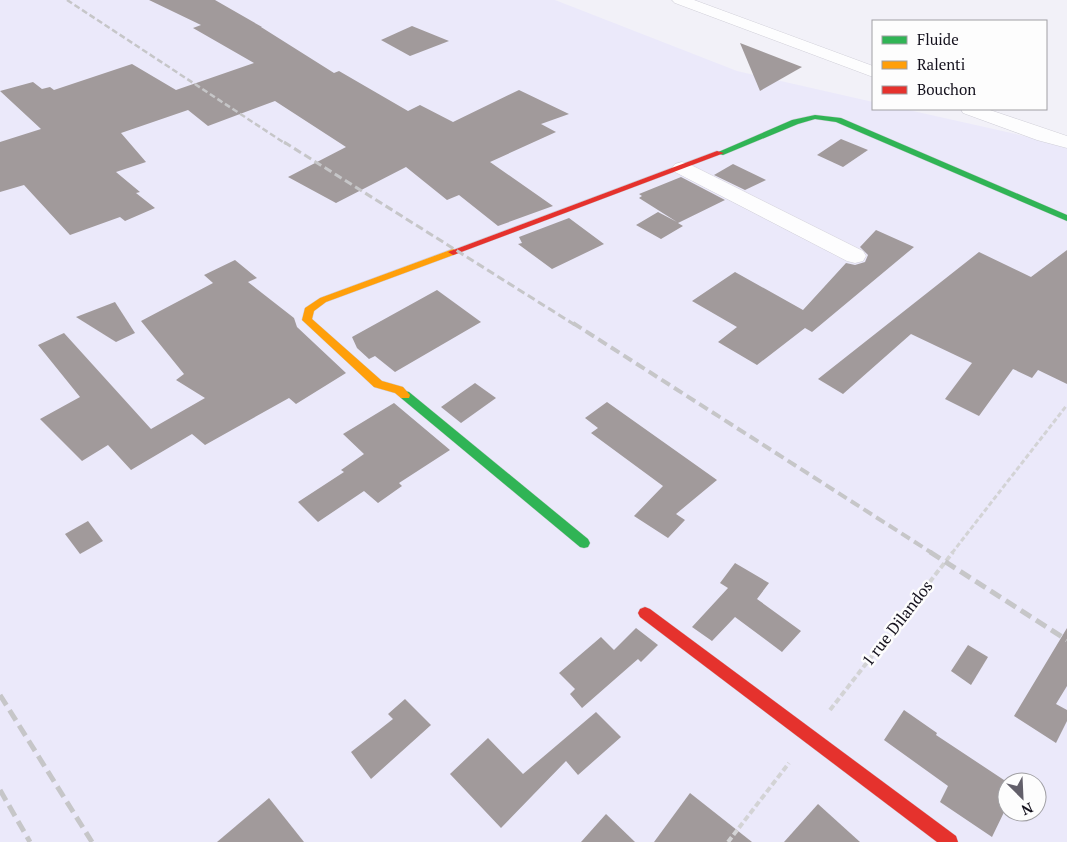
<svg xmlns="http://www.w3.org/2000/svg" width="1067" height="842" font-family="'PT Serif',serif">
<rect width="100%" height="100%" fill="#f2f1f8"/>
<path fill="#ebe9fa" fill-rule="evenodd" d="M 0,0 L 555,0 L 737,71 L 873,102 L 873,109 L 904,109 L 1042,140 L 1067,144 L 1067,842 L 0,842 ZM 1007,782 L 1037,782 L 1037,812 L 1007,812 Z"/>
<g fill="#a19a9b">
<path d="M 149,0 L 215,0 L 262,27 L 261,27 L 334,73 L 339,71 L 408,111 L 420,105 L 453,122 L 519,90 L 569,114 L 541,124 L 556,132 L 490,162 L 553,206 L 498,226 L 459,195 L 447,200 L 406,167 L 336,203 L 288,177 L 346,147 L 275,101 L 208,126 L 188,110 L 121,133 L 146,162 L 116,172 L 140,192 L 136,193 L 155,208 L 125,221 L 120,217 L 70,235 L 24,185 L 0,192 L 0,142 L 41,129 L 0,91 L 33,82 L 42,89 L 50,87 L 54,90 L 132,64 L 176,90 L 254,63 L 193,28 L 201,25 Z"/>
<path d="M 412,26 L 449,41 L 410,56 L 381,40 Z"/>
<path d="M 740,43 L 802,67 L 760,91 Z"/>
<path d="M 841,139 L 868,150 L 843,167 L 817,155 Z"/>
<path d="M 733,164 L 766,180 L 745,190 L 714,175 Z"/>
<path d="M 681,177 L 725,200 L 678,223 L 683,226 L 661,239 L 636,225 L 658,212 L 677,222 L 639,198 L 642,196 L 639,194 Z"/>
<path d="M 569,218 L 604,244 L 552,269 L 518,244 L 522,243 L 519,237 Z"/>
<path d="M 876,230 L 914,247 L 812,332 L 805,328 L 757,365 L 718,342 L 737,327 L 692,301 L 735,272 L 803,310 L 846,263 L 855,265 L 865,262 L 868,255 L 860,247 Z"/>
<path d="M 1067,250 L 1067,384 L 1038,370 L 1032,378 L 1013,369 L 979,416 L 945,399 L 972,363 L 911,334 L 843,394 L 818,379 L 979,252 L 1031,277 Z"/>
<path d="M 235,260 L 257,278 L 248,282 L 294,318 L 297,327 L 346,373 L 296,404 L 289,398 L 205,445 L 192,434 L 131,470 L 108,445 L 82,461 L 40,419 L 80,397 L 38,345 L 64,333 L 151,429 L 205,398 L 176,380 L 184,374 L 141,321 L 213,283 L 204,275 Z"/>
<path d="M 437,290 L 481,322 L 395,372 L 375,356 L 369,359 L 357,348 L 352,337 Z"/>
<path d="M 115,302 L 135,333 L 116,342 L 76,317 Z"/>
<path d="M 475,383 L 496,398 L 461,423 L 441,407 Z"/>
<path d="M 607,402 L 717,480 L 676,514 L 685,520 L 668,538 L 634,516 L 663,486 L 591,433 L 598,428 L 585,418 Z"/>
<path d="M 394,403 L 450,450 L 399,483 L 402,486 L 378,503 L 364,491 L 318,522 L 298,502 L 344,472 L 341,470 L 364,454 L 343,434 Z"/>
<path d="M 88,521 L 103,541 L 80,554 L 65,534 Z"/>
<path d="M 735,563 L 769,583 L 757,599 L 801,631 L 782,652 L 735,617 L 712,641 L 692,627 L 728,588 L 720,583 Z"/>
<path d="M 636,628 L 658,645 L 641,662 L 638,659 L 582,708 L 570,694 L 575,689 L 559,673 L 601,637 L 614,650 Z"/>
<path d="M 1067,628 L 1067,686 L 1056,704 L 1067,710 L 1067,721 L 1056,743 L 1014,716 Z"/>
<path d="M 968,645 L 988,657 L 971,685 L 951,671 Z"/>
<path d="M 405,699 L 431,725 L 371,779 L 351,752 L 393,719 L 388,714 Z"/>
<path d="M 904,710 L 937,733 L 936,735 L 1007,782 L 1007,806 L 992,837 L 940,802 L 948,786 L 884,740 Z"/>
<path d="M 596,712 L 621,737 L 578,775 L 566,761 L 501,828 L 450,774 L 488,738 L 523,774 Z"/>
<path d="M 690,793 L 752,842 L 654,842 Z"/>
<path d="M 269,798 L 304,842 L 217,842 Z"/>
<path d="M 818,804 L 860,842 L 784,842 Z"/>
<path d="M 606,814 L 635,842 L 581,842 Z"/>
</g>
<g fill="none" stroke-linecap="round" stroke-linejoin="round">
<g stroke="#d0cfd8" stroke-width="1">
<g id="street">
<path d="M 672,0 L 694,0 L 873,66 L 873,77 L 675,3 Z"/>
<path d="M 961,109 L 987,109 L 1067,136 L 1067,148 L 1037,140 L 963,113 Z"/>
<path d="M 682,162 L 689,164 L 863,251 L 866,256 L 863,261 L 855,263 L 847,261 L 675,172 L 672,168 L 675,164 Z"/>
</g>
</g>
<g stroke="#d0cfd8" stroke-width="1">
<g id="fast">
<path d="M 815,115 L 841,118 L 1067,215 L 1067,221 L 836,122 L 815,119 L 798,124 L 723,155 L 716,153 L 792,120 Z"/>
<path d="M 405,391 L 409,392 L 588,539 L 590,543 L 588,547 L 584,548 L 580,547 L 401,398 L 400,395 L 401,392 Z"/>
</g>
</g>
<g stroke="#d0cfd8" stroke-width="1">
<path id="slow" d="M 453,249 L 458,252 L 456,254 L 326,302 L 314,311 L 312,319 L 382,381 L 403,387 L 410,395 L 409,398 L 401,398 L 395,393 L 374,387 L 302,320 L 305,308 L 320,298 Z"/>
</g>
<g stroke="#d0cfd8" stroke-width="1">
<g id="jam">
<path d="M 717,151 L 724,153 L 456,254 L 453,255 L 448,252 Z"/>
<path d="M 645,607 L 650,609 L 956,836 L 958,842 L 937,842 L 640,617 L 638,613 L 640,609 Z"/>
</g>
</g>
<path stroke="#d3d3d5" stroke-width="3" stroke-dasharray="5 2.5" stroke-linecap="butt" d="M 952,553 L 1067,405"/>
<g stroke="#d3d3d5" stroke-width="4" stroke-dasharray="6 3" stroke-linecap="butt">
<path d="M 830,710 L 953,552"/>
<path d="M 728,842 L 789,763"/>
</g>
<use href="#street" fill="#fdfdfe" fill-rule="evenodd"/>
<use href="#fast" fill="#30b455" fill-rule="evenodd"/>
<use href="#slow" fill="#ff9f0a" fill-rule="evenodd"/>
<use href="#jam" fill="#e5322d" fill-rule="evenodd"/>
<path stroke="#c6c6c8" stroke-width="2.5" stroke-dasharray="6 3" stroke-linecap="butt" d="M 67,0 L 286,144"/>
<path stroke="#c6c6c8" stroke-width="3" stroke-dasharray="8 4" stroke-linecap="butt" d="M 284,142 L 575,325"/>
<path stroke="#c6c6c8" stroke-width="4" stroke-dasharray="10 5" stroke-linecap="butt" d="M 573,323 L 932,553"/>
<g stroke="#c6c6c8" stroke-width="5" stroke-dasharray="12 6" stroke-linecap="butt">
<path d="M 930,552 L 1067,640"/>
<path d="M 0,695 L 92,842"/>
<path d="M 0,790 L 30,842"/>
</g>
</g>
<g text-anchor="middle" stroke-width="5" stroke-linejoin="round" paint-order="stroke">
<g font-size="16" fill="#14111d" stroke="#fdfdfd">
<text transform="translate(897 623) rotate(-52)" y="6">1 rue Dilandos</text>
</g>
</g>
<rect x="872" y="20" width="175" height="90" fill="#fdfdfd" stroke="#a09fa3"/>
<rect x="882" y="36" width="25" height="8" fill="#30b455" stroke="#a09fa3"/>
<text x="917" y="45" font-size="15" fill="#14111d">Fluide</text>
<rect x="882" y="61" width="25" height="8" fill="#ff9f0a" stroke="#a09fa3"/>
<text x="917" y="70" font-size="15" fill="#14111d">Ralenti</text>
<rect x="882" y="86" width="25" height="8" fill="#e5322d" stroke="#a09fa3"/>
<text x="917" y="95" font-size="15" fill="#14111d">Bouchon</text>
<g transform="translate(1022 797) rotate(156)"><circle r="24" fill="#fdfdfd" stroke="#a09fa3"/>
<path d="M0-4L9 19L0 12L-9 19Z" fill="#625f6a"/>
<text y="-8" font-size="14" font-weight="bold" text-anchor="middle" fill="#14111d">N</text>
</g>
</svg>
